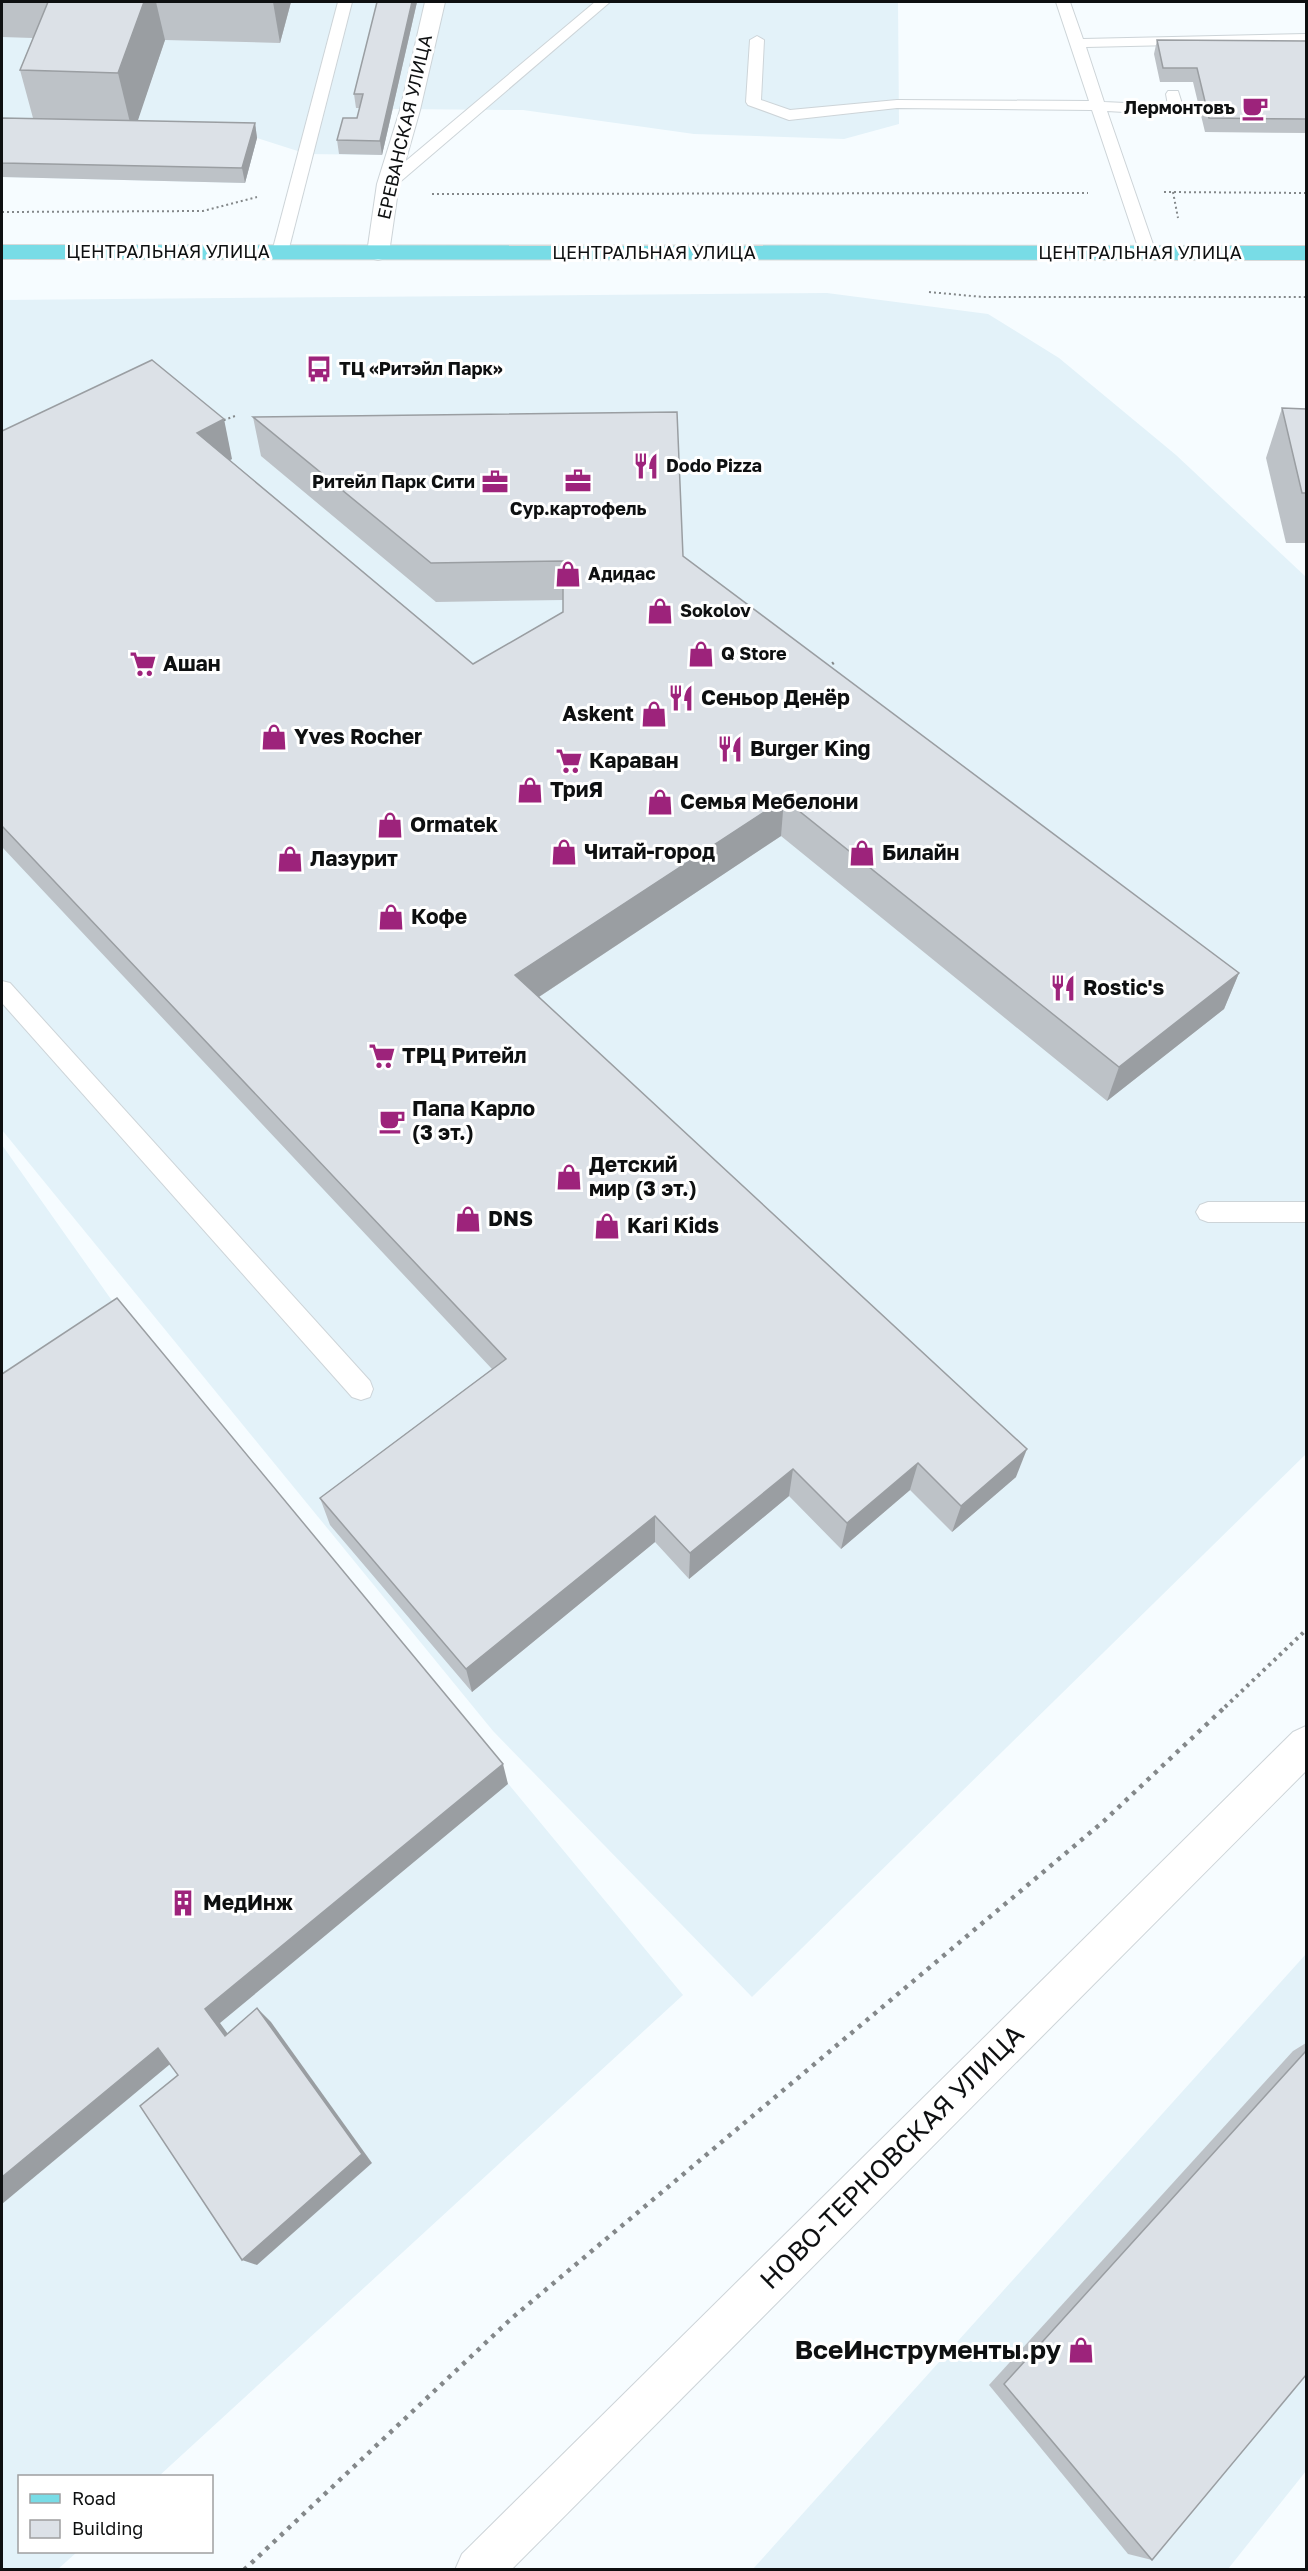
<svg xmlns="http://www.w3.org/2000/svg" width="1308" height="2571" font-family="'Golos Text',sans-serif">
<rect width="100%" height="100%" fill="#f6fcff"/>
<g fill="#e3f2f9">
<path d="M 2,2 L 898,2 L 899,124 L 844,139 L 694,134 L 523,110 L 393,109 L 382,155 L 307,154 L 257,138 L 245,183 L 2,177 Z"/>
<path d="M 827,293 L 988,314 L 1059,358 L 1176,455 L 1306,577 L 1306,1454 L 752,1997 L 493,1731 L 2,1130 L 2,300 Z"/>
<path d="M 2,1145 L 132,1329 L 683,1995 L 159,2476 L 20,2476 L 20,2552 L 77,2552 L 57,2570 L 2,2569 Z"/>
<path d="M 1306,1954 L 1306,2471 L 1228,2569 L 752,2570 Z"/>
</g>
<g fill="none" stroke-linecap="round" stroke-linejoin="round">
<g stroke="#cdd4d8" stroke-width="2">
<g id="service">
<path d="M 338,2 L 352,2 L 288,252 L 280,257 L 272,252 Z"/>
<path d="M 595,2 L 610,2 L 394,187 L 382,187 L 380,184 L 382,181 Z"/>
<path d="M 1056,2 L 1070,2 L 1083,39 L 1306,34 L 1306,42 L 1086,47 L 1104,102 L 1168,105 L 1166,94 L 1168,91 L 1178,91 L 1184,110 L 1176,115 L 1107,111 L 1156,253 L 1154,256 L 1142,256 L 1140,253 L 1092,110 L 897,108 L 789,120 L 748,105 L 746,102 L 750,40 L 757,36 L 764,40 L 761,100 L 790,110 L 897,100 L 1089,101 Z"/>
<path d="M 2,981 L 10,983 L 370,1381 L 373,1389 L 370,1397 L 361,1400 L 352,1397 L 2,1003 Z"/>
<path d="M 1208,1202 L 1306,1202 L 1306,1222 L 1208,1222 L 1200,1219 L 1196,1212 L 1200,1205 Z"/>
</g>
</g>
<g stroke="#cdd4d8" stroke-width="2">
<path id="minor" d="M 425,2 L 445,2 L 420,110 L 399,184 L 389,253 L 386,258 L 378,260 L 370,258 L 367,253 L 377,184 L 400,110 Z"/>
</g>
<g stroke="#cdd4d8" stroke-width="2">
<path id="secondary" d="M 1306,1726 L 1306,1771 L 511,2570 L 455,2570 L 462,2554 L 1293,1732 Z"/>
</g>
<g stroke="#d8d9d9" stroke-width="2">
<path id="primary" d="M 2,245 L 1306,246 L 1306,260 L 2,259 Z"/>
</g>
<g stroke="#84888a" stroke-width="2" stroke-dasharray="2 3" stroke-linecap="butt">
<path d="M 1164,192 L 1306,193"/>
<path d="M 1173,192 L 1178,218"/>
<path d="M 432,194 L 1088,193"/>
<path d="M 2,212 L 203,211 L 257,197"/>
<path d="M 929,292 L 983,297 L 1306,297"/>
<path d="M 219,422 L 235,416"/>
</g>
<path stroke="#84888a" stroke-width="3" stroke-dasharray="2 4" stroke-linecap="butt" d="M 827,667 L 835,662"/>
<path stroke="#84888a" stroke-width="4" stroke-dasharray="3 4.5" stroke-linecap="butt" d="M 1225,1707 L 1306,1630"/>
<path stroke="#84888a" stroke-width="4.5" stroke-dasharray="4 6" stroke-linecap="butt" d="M 244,2570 L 512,2318 L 1104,1821 L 1226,1706"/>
<use href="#service" fill="#fff" fill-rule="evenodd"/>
<use href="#minor" fill="#fff" fill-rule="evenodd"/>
<use href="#secondary" fill="#fff" fill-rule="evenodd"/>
<use href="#primary" fill="#78dce6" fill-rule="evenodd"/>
</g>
<g fill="#bdc2c7">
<path d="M 2,2 L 291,2 L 280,43 L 165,40 L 137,121 L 255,123 L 257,138 L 245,183 L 2,177 L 2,118 L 33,118 L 20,70 L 33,38 L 2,37 Z"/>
<path d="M 377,2 L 417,2 L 382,155 L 339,154 L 337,140 L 357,118 L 360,108 L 356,108 L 354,94 Z"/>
<path d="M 1157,40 L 1306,41 L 1306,133 L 1205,132 L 1193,82 L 1160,82 L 1154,54 Z"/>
<path d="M 1282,408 L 1306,409 L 1306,543 L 1286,543 L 1266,458 Z"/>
<path d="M 253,417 L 683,556 L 1239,973 L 1224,1009 L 1107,1101 L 781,836 L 539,997 L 1016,1477 L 952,1532 L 910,1490 L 841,1549 L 789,1496 L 689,1579 L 655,1542 L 472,1692 L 330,1525 L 320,1498 L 492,1369 L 2,847 L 2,431 L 232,459 L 230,460 L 473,664 L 563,612 L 563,600 L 436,602 L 261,456 Z"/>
<path d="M 1306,2043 L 1306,2375 L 1152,2560 L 1128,2554 L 989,2385 L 1293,2051 Z"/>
</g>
<g fill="#9a9ea2">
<path d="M 144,2 L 156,2 L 165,40 L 133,135 L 118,73 Z"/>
<path d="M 273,2 L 291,2 L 280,43 Z"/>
<path d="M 412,2 L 417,2 L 382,155 L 380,141 Z"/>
<path d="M 255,123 L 257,138 L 245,183 L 242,168 Z"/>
<path d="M 224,419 L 232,459 L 206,472 L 197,433 Z"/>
<path d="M 784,799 L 781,836 L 519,1010 L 515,975 Z"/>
<path d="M 1239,973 L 1224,1009 L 1107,1101 L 1119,1067 Z"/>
<path d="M 1027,1449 L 1016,1477 L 952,1532 L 961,1506 Z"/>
<path d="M 918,1463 L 910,1490 L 841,1549 L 847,1523 Z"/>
<path d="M 793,1469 L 789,1496 L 689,1579 L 690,1553 Z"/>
<path d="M 655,1516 L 655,1542 L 472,1692 L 466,1669 Z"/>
<path d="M 503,1764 L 508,1784 L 220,2023 L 239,2049 L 225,2036 L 205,2009 Z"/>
<path d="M 257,2008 L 271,2022 L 372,2163 L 257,2265 L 242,2260 Z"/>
<path d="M 158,2048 L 175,2060 L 2,2204 L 2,2177 Z"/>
</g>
<g fill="#dce1e7" stroke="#9a9ea2" stroke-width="1.5">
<path d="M 48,2 L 144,2 L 118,73 L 20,70 Z"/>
<path d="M 377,2 L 412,2 L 380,141 L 337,140 L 343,118 L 357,118 L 363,94 L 354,94 Z"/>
<path d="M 1157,40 L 1306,41 L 1306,119 L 1209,118 L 1197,68 L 1163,68 Z"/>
<path d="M 2,118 L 255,123 L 242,168 L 2,163 Z"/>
<path d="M 152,360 L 224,419 L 197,433 L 473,664 L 563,612 L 563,561 L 431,563 L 253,417 L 677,412 L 683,556 L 1239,973 L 1119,1067 L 784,799 L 515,975 L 1027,1449 L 961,1506 L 918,1463 L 847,1523 L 793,1469 L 690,1553 L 655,1516 L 466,1669 L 320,1498 L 506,1359 L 2,826 L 2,431 Z"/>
<path d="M 1282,408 L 1306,409 L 1306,493 L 1302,493 Z"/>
<path d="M 117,1298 L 503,1764 L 205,2009 L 225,2036 L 257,2008 L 362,2154 L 242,2260 L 140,2106 L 178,2075 L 158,2048 L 2,2177 L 2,1374 Z"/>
<path d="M 1306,2051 L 1306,2375 L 1152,2560 L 1004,2384 Z"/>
</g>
<defs>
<g id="cafe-bare" transform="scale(2.07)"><path d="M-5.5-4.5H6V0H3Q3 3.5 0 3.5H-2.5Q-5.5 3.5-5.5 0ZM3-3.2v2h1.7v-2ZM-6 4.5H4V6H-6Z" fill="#9d237b" stroke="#fff" stroke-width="2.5" paint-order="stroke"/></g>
<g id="bus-bare" transform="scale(2.07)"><path d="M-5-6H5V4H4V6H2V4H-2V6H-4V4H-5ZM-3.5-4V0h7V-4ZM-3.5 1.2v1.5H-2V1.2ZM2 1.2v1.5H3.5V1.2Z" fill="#9d237b" stroke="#fff" stroke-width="2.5" paint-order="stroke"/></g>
<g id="restaurant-bare" transform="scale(2.07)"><path d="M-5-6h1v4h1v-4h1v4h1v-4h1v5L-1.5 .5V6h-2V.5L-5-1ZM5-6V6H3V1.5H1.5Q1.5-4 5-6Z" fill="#9d237b" stroke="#fff" stroke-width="2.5" paint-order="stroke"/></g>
<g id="office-bare" transform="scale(2.07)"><path d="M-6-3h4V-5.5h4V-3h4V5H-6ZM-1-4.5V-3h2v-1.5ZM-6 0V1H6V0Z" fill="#9d237b" stroke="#fff" stroke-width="2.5" paint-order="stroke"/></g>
<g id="shop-bare" transform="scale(2.07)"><path d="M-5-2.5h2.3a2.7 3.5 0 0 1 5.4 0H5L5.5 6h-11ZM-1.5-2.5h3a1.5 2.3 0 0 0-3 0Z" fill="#9d237b" stroke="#fff" stroke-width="2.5" paint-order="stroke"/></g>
<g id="supermarket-bare" transform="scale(2.07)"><path d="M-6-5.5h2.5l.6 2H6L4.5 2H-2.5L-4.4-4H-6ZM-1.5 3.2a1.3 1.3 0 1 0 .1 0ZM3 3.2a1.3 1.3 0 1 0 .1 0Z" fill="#9d237b" stroke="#fff" stroke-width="2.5" paint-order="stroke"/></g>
<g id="building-bare" transform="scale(2.07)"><path d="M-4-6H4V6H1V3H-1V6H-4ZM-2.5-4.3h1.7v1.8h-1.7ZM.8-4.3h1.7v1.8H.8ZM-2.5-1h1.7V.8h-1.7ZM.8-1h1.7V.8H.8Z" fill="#9d237b" stroke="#fff" stroke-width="2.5" paint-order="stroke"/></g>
</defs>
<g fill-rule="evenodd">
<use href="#cafe-bare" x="1255" y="108"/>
<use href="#bus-bare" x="319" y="369"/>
<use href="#restaurant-bare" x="646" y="466"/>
<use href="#office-bare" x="578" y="481"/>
<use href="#office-bare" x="495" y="482"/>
<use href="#shop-bare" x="568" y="574"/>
<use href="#shop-bare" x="660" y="611"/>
<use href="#shop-bare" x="701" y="654"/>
<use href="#supermarket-bare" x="143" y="664"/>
<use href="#restaurant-bare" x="681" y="698"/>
<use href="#shop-bare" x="654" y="714"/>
<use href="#shop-bare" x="274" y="737"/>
<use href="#restaurant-bare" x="730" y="749"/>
<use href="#supermarket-bare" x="569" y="761"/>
<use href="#shop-bare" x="530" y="790"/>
<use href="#shop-bare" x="660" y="802"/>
<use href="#shop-bare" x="390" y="825"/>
<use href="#shop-bare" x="564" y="852"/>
<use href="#shop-bare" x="862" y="853"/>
<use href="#shop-bare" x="290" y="859"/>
<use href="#shop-bare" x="391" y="917"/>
<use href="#restaurant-bare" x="1063" y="988"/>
<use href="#supermarket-bare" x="382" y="1056"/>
<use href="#cafe-bare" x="392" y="1121"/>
<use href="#shop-bare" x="569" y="1177"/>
<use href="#shop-bare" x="468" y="1219"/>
<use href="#shop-bare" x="607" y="1226"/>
<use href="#building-bare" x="183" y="1903"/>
<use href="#shop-bare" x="1081" y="2350"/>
</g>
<g text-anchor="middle" stroke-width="6" stroke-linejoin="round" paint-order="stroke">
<g font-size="18" font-weight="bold" fill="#0e1011" stroke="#fff" text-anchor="start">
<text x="1235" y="114" text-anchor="end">Лермонтовъ</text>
<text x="339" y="375">ТЦ «Ритэйл Парк»</text>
<text x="666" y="472">Dodo Pizza</text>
<text x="475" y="488" text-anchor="end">Ритейл Парк Сити</text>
<text x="578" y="515" text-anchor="middle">Сур.картофель</text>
<text x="588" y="580">Адидас</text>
<text x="680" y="617">Sokolov</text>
<text x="721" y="660">Q Store</text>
</g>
<g font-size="18" fill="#0e1011" stroke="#fff">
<text transform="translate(405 127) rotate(-77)" y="6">ЕРЕВАНСКАЯ УЛИЦА</text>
<text x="168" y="258">ЦЕНТРАЛЬНАЯ УЛИЦА</text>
<text x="654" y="259">ЦЕНТРАЛЬНАЯ УЛИЦА</text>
<text x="1140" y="259">ЦЕНТРАЛЬНАЯ УЛИЦА</text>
</g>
<g font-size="21" font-weight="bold" fill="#0e1011" stroke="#fff" text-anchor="start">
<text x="163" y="671">Ашан</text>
<text x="701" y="705">Сеньор Денёр</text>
<text x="634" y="721" text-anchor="end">Askent</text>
<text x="294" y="744">Yves Rocher</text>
<text x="750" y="756">Burger King</text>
<text x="589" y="768">Караван</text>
<text x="550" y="797">ТриЯ</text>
<text x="680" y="809">Семья Мебелони</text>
<text x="410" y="832">Ormatek</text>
<text x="584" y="859">Читай-город</text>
<text x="882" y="860">Билайн</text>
<text x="310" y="866">Лазурит</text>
<text x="411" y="924">Кофе</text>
<text x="1083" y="995">Rostic's</text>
<text x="402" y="1063">ТРЦ Ритейл</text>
<text x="412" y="1116">Папа Карло<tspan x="412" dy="24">(3 эт.)</tspan></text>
<text x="589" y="1172">Детский<tspan x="589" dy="24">мир (3 эт.)</tspan></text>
<text x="488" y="1226">DNS</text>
<text x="627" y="1233">Kari Kids</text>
<text x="203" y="1910">МедИнж</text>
</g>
<g font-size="26" fill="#0e1011" stroke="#fff">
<text transform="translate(892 2157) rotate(-45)" y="9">НОВО-ТЕРНОВСКАЯ УЛИЦА</text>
</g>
<g font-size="26" font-weight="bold" fill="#0e1011" stroke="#fff" text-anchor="end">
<text x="1061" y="2359">ВсеИнструменты.ру</text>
</g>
</g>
<rect width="1308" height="2571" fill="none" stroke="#0e1011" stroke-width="6"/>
<rect x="18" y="2475" width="195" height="78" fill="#ffffff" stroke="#9f9fa0" stroke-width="1.5"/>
<rect x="30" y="2494" width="30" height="9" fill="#78dce6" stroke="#9f9fa0" stroke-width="1.5"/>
<text x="72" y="2505" font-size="18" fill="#0e1011">Road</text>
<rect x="30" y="2520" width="30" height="18" fill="#dce1e7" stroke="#9f9fa0" stroke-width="1.5"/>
<text x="72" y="2535" font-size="18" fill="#0e1011">Building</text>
</svg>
